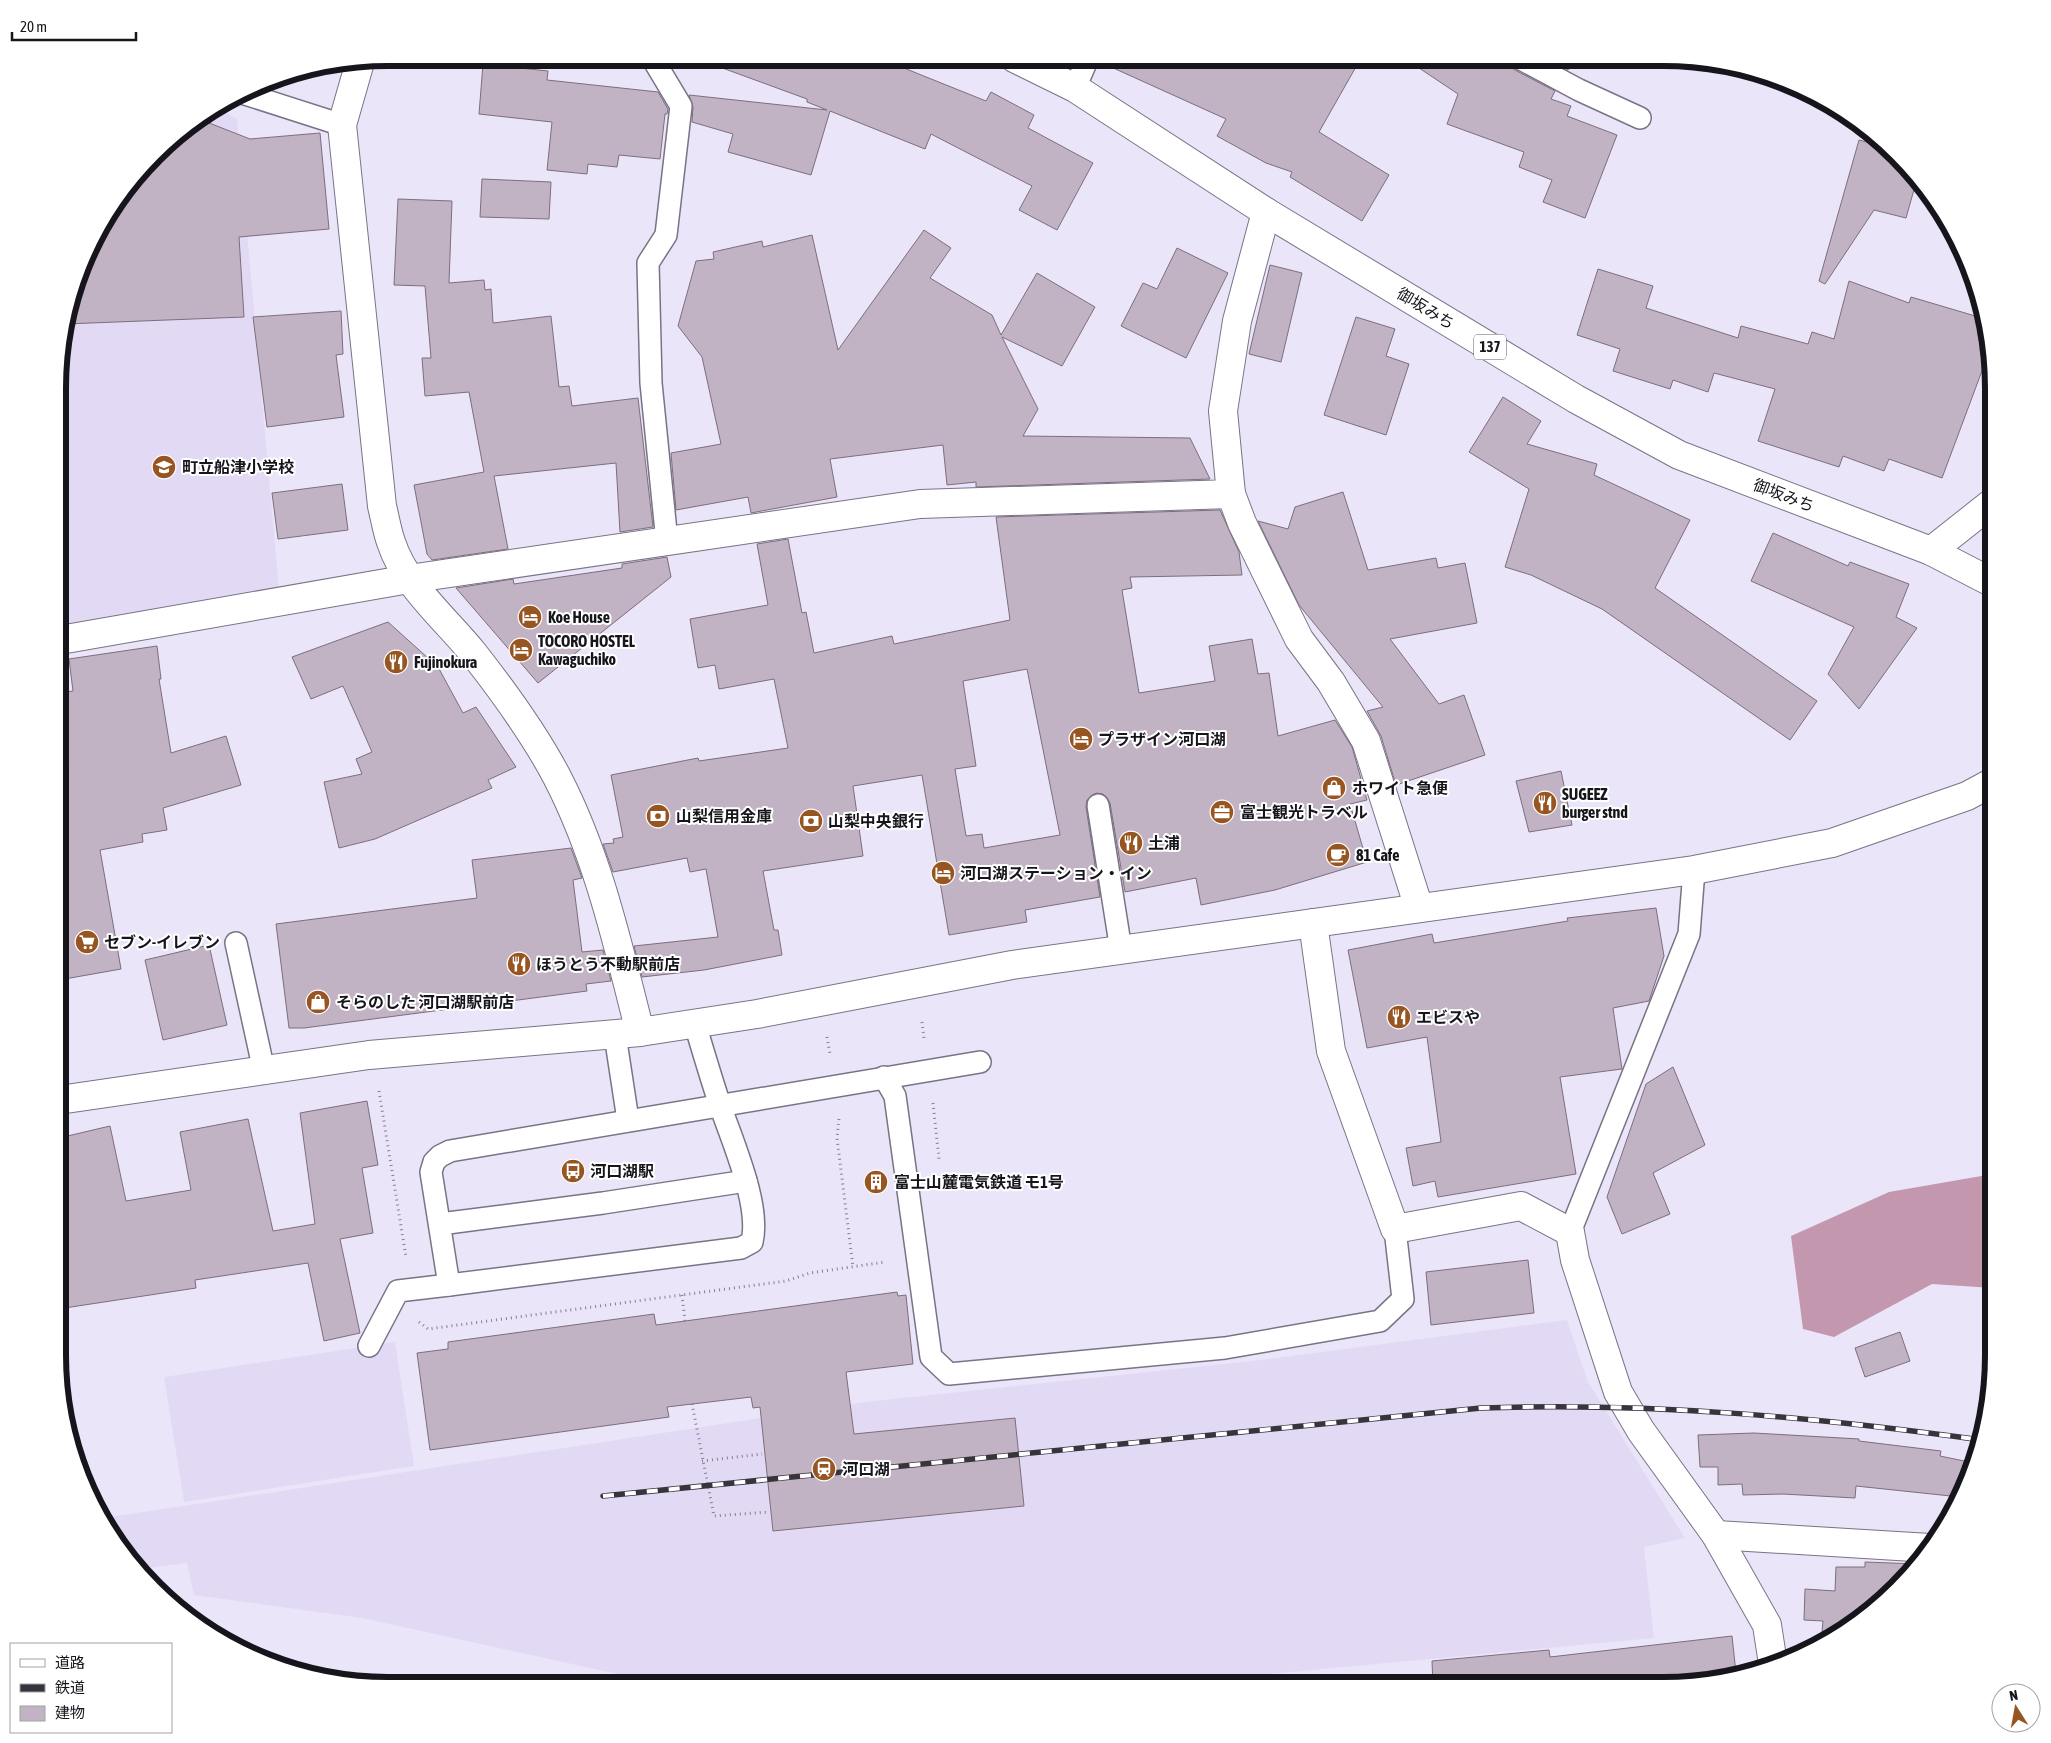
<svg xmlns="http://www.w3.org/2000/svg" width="2051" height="1743" font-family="'Asap Condensed','Noto Sans JP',sans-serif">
<rect width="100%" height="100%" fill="#ebe5f9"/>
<g fill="#e2daf5">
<path d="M 216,107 L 237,119 L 279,590 L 60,627 L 60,345 L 75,282 L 102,223 L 170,139 Z"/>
<path d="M 1567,1320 L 1588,1382 L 1685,1538 L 1644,1547 L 1654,1638 L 1154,1685 L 668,1685 L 362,1618 L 194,1595 L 187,1563 L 140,1569 L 104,1518 L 865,1402 L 1261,1360 Z"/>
<path d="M 395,1342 L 414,1466 L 184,1502 L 164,1377 Z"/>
</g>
<path fill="#c398af" d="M 1993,1174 L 1993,1288 L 1932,1284 L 1834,1337 L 1803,1329 L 1791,1236 L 1889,1192 Z"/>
<g fill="#c1b3c3" stroke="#7c6e7d" fill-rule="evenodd">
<path d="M 706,58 L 879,58 L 986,101 L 991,92 L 1034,115 L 1028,128 L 1093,163 L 1057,230 L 1019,210 L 1032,186 L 931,134 L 925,149 L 830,111 L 811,175 L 728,152 L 733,134 L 692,122 L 693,107 L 689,95 L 827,110 L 807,102 L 807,99 L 706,62 Z"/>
<path d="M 1100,58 L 1361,58 L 1319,132 L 1389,175 L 1362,221 L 1290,177 L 1292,172 L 1266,163 L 1217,136 L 1226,119 L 1100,62 Z"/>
<path d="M 1404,58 L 1507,58 L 1513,69 L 1555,91 L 1551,99 L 1571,106 L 1567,116 L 1617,135 L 1585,218 L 1543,202 L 1552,180 L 1519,167 L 1524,152 L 1447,124 L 1458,94 Z"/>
<path d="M 1546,58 L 1574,58 L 1568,70 Z"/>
<path d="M 483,64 L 548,71 L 547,80 L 658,92 L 668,109 L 667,114 L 665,114 L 660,159 L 619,155 L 617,167 L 588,164 L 587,174 L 547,170 L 552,122 L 479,114 Z"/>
<path d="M 199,119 L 250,139 L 320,133 L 329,229 L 239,237 L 244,317 L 65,324 L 75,282 L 102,223 L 170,139 Z"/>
<path d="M 1859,140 L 1886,147 L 1897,155 L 1917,179 L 1906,218 L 1874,210 L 1825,284 L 1819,281 Z"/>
<path d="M 482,179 L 551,182 L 549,219 L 480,217 Z"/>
<path d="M 398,199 L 452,201 L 449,283 L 484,280 L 485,290 L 491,289 L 493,323 L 551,316 L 559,387 L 569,386 L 572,406 L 638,398 L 653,527 L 620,532 L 616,463 L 494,476 L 508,549 L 432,560 L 427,554 L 414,485 L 484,472 L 469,392 L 425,396 L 422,358 L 431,358 L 425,286 L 394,285 Z"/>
<path d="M 924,230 L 951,248 L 930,278 L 992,315 L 1001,335 L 1037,273 L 1095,307 L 1062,366 L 1002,337 L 1038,409 L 1023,436 L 1190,438 L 1210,479 L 976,487 L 976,482 L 947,485 L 943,445 L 830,459 L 837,497 L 751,513 L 748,497 L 676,510 L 671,453 L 721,444 L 702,357 L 678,326 L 696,261 L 714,259 L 713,252 L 762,241 L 763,247 L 812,235 L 838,350 Z"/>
<path d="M 1177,248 L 1228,273 L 1186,358 L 1121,326 L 1143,283 L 1157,289 Z"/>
<path d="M 1270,265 L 1302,273 L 1281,362 L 1249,354 Z"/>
<path d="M 1598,269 L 1653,286 L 1646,308 L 1738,338 L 1741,326 L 1808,344 L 1812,332 L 1834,339 L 1849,281 L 1909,303 L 1911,297 L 1982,318 L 1989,352 L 1942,478 L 1889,459 L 1884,471 L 1843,456 L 1839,467 L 1758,441 L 1775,389 L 1714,373 L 1708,392 L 1673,380 L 1670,389 L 1613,371 L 1620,349 L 1577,335 Z"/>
<path d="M 341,311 L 343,354 L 336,355 L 344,417 L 267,427 L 253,317 Z"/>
<path d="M 1356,317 L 1395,329 L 1386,356 L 1409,364 L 1386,435 L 1324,415 Z"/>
<path d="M 1503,397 L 1541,421 L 1527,444 L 1597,464 L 1594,475 L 1690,520 L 1655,588 L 1817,701 L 1790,740 L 1602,609 L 1531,575 L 1505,567 L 1529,489 L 1469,452 Z"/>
<path d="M 342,484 L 348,530 L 278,539 L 272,493 Z"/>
<path d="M 1343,492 L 1368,570 L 1436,558 L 1438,568 L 1465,563 L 1477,623 L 1390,639 L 1439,704 L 1464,695 L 1485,755 L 1396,785 L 1381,736 L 1367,711 L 1383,707 L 1299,605 L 1258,521 L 1288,529 L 1295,507 Z"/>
<path d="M 1220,510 L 1239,552 L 1242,575 L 1130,577 L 1132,588 L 1122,590 L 1139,693 L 1215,681 L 1209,646 L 1252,639 L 1258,674 L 1269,673 L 1278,736 L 1335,720 L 1352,747 L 1367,800 L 1350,804 L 1367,862 L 1275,890 L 1201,905 L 1196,878 L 1125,892 L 1110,803 L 1103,794 L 1096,793 L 1087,800 L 1086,807 L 1100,897 L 1025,910 L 1027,922 L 949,935 L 922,775 L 853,786 L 863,856 L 763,871 L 774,930 L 778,930 L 782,955 L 704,970 L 642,977 L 634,946 L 718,937 L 706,869 L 690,872 L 687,858 L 613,872 L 603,844 L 614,843 L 613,839 L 623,837 L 611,775 L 698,758 L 699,761 L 788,748 L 774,679 L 719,689 L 715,665 L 698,668 L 690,619 L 768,605 L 757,544 L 788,539 L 802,613 L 806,612 L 814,653 L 892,636 L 894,644 L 1010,620 L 996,517 ZM 1027,669 L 1060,835 L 984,848 L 982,834 L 966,836 L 955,769 L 976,766 L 963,681 Z"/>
<path d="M 1773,533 L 1848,566 L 1850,562 L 1909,584 L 1896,617 L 1917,628 L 1859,709 L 1828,674 L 1854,627 L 1751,581 Z"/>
<path d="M 667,557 L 671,577 L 538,683 L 456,588 L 513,579 L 514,584 L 622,568 L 622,564 Z"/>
<path d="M 388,622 L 438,667 L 463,713 L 476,707 L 516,767 L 488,780 L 492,788 L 375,839 L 339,848 L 324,782 L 362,774 L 356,759 L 372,752 L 343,686 L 311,699 L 292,657 Z"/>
<path d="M 157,646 L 161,679 L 159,679 L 171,753 L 226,736 L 241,785 L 163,808 L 167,830 L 142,834 L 143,842 L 100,850 L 121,969 L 59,980 L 60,693 L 73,691 L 69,659 Z"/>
<path d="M 1561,771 L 1572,825 L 1529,832 L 1516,781 Z"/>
<path d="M 571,848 L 582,878 L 573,880 L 582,952 L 603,950 L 611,981 L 586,984 L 587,991 L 304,1028 L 289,1028 L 276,924 L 477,898 L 472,860 Z"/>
<path d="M 1656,908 L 1664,956 L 1649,1001 L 1613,1008 L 1622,1069 L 1560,1077 L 1576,1174 L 1438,1197 L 1435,1181 L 1413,1186 L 1406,1148 L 1441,1142 L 1427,1037 L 1367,1048 L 1348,950 L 1432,934 L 1434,943 L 1568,921 L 1567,918 Z"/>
<path d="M 209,945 L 227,1025 L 163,1040 L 145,960 Z"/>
<path d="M 1673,1067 L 1705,1145 L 1653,1173 L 1670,1214 L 1622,1234 L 1607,1197 L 1646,1084 Z"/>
<path d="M 367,1101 L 378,1165 L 362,1168 L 373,1233 L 340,1239 L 360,1333 L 324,1341 L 308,1263 L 195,1280 L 196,1288 L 58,1309 L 59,1138 L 110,1126 L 126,1201 L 191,1190 L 180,1132 L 248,1119 L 273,1231 L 315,1224 L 300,1113 Z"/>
<path d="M 1528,1260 L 1534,1313 L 1431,1325 L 1426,1272 Z"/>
<path d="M 897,1292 L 898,1296 L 906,1295 L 913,1364 L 846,1372 L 854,1434 L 1015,1418 L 1024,1506 L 773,1531 L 760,1407 L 753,1408 L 751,1397 L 667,1407 L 669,1417 L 430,1450 L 417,1353 L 448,1349 L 448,1342 L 654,1314 L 656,1325 Z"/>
<path d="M 1900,1332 L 1910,1361 L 1865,1377 L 1855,1348 Z"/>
<path d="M 1754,1433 L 1859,1439 L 1859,1441 L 1941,1451 L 1940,1456 L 1974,1463 L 1968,1482 L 1960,1497 L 1856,1486 L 1855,1498 L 1783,1494 L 1743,1495 L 1742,1484 L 1718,1485 L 1718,1467 L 1700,1467 L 1698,1435 Z"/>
<path d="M 1865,1562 L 1917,1564 L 1896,1589 L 1846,1630 L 1821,1643 L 1823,1621 L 1804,1620 L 1805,1589 L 1835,1591 L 1836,1567 L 1865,1567 Z"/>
<path d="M 1732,1636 L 1736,1673 L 1684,1685 L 1433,1685 L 1432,1661 L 1549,1650 L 1550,1657 Z"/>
</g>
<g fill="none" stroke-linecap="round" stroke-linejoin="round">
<g stroke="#797385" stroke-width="24">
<g id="lane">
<path d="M 654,58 L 654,61 L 681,106 L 666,235 L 648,263 L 651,383 L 667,542"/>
<path d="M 1519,58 L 1579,90 L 1640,118"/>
<path d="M 1075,88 L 1088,58"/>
<path d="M 242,93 L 342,125"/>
<path d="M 1098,805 L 1121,950"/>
<path d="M 236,943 L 264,1071"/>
<path d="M 695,1024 C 703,1051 711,1078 720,1105 C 732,1141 761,1205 752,1242 L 741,1248 L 449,1285 L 431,1172 L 434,1162 L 440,1156 L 450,1151 L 980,1062"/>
<path d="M 615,1035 L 628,1120"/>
<path d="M 884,1077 L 895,1096 L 931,1357 L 949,1374 L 1225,1348 L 1380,1321 L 1403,1299 L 1395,1229"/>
<path d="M 440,1224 L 603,1203 L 746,1181"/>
<path d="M 1570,1232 L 1689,934 L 1694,870"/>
<path d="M 369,1346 L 398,1291 L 449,1285"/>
</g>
</g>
<g stroke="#797385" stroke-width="30">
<g id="street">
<path d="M 1231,494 L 1242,523 L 1299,639 L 1331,682 L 1366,741 L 1419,908"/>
<path d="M 1931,551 L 1993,502"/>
<path d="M 60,640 L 409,579 L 920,504 L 1231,494 L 1223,411 L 1237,321 L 1266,212"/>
<path d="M 1313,923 L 1331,1051 L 1395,1229 L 1521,1206 L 1570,1232 L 1575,1260 L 1618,1392 L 1641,1431 L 1716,1535 L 1767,1625 L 1773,1664"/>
<path d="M 1716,1535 L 1930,1548"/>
</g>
</g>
<g stroke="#797385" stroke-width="30">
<g id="secondary">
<path d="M 360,62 L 342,125 L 382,506 C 385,518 387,531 391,542 C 405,586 446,619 474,654 C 503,691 535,735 557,777 C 598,856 618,945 640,1032"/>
<path d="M 59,1100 L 369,1055 L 640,1032 L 757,1014 L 1012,965 L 1694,870 L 1832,843 L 1967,796 L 1993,782"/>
</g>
</g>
<g stroke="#797385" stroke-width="30">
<path id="highway" d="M 1014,58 L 1075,88 L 1266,212 L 1576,399 L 1679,455 L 1931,551 L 1993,583"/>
</g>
<g stroke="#85818e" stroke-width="3" stroke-dasharray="1 4" stroke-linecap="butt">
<path d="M 922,1022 L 924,1038"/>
<path d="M 827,1037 L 830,1054"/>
<path d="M 379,1091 L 406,1257"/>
<path d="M 933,1103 L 939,1159"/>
<path d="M 839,1119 L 837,1138 L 853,1267"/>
<path d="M 682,1295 L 685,1321"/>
<path d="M 419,1322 L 428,1329 L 786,1281 L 810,1273 L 885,1262"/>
<path d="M 692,1404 L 714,1516 L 768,1512"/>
<path d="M 702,1461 L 762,1454"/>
</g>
<use href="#lane" stroke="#fff" stroke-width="21"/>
<use href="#street" stroke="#fff" stroke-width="28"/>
<use href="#secondary" stroke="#fff" stroke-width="28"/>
<use href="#highway" stroke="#fff" stroke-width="28"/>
<g stroke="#37343d" stroke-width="5.5">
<path id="rail" d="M 603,1496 L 1481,1408 C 1648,1402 1815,1417 1981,1440"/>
</g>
<use href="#rail" stroke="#fff" stroke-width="4" stroke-dasharray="11" stroke-linecap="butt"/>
</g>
<defs>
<g id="school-disc" transform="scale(1.25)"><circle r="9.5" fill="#975521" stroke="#fff"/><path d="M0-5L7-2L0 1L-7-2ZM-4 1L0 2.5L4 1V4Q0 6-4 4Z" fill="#fff"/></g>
<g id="hotel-disc" transform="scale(1.25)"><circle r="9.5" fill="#975521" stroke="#fff"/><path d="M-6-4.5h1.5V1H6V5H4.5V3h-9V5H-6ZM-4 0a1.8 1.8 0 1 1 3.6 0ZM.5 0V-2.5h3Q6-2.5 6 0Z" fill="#fff"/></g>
<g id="restaurant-disc" transform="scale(1.25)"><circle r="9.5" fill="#975521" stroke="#fff"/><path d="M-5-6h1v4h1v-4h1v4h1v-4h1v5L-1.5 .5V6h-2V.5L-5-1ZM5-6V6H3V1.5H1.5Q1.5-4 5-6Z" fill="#fff"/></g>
<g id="shop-disc" transform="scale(1.25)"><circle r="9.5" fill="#975521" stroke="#fff"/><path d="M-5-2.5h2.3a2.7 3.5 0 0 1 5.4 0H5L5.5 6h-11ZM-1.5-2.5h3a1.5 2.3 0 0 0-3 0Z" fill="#fff"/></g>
<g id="office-disc" transform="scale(1.25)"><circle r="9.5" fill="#975521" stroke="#fff"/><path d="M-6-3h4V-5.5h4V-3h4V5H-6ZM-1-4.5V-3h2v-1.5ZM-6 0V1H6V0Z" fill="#fff"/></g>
<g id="bank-disc" transform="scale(1.25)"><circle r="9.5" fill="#975521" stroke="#fff"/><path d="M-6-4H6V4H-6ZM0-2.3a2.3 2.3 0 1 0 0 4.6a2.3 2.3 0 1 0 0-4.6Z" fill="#fff"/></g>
<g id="cafe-disc" transform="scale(1.25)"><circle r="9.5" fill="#975521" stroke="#fff"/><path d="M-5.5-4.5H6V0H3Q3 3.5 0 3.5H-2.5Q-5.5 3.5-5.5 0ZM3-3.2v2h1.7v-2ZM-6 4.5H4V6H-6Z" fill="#fff"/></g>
<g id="supermarket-disc" transform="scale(1.25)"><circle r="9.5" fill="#975521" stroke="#fff"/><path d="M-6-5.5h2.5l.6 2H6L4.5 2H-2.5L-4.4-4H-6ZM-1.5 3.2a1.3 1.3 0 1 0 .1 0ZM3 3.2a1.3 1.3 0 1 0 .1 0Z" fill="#fff"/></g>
<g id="bus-disc" transform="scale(1.25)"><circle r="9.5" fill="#975521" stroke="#fff"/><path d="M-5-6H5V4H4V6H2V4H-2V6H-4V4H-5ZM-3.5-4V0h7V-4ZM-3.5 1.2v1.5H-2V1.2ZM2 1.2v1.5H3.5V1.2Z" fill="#fff"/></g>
<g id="building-disc" transform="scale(1.25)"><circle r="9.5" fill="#975521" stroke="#fff"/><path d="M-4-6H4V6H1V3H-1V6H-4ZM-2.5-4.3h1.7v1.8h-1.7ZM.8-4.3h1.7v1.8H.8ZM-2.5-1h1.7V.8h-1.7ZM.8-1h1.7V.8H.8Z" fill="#fff"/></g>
<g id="station-disc" transform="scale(1.25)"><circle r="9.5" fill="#975521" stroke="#fff"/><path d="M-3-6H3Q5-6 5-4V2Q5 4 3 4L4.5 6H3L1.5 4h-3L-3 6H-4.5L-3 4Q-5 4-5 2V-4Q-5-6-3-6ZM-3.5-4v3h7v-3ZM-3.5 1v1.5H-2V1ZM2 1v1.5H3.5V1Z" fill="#fff"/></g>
</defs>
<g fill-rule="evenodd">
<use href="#school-disc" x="164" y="467"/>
<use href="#hotel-disc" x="530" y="617"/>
<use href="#hotel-disc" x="521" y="650"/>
<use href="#restaurant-disc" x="396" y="662"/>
<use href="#hotel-disc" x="1081" y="739"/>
<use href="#shop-disc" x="1334" y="788"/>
<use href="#restaurant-disc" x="1545" y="803"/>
<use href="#office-disc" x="1222" y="812"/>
<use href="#bank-disc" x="658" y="816"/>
<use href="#bank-disc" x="811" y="821"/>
<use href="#restaurant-disc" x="1131" y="843"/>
<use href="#cafe-disc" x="1338" y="855"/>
<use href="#hotel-disc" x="943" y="873"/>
<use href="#supermarket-disc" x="87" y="942"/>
<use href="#restaurant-disc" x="519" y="964"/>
<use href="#shop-disc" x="318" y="1002"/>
<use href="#restaurant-disc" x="1399" y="1017"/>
<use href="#bus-disc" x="573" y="1171"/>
<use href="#building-disc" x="876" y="1182"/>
<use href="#station-disc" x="824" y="1469"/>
</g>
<g text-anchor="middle" stroke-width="4" stroke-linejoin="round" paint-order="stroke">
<rect fill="#fff" stroke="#5d5b60" stroke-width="1" x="1474" y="334.5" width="32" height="25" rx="4"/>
<g font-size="15" font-weight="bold" fill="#17151c">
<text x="1490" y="352">137</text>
</g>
<g font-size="16" fill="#17151c" stroke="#fff">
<text transform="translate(1426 308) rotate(31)" y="6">御坂みち</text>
<text transform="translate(1784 495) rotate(21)" y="6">御坂みち</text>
</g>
<g font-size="16" font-weight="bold" fill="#17151c" stroke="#fff" text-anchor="start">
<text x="182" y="473">町立船津小学校</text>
<text x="548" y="623">Koe House</text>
<text x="538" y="647">TOCORO HOSTEL<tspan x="538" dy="18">Kawaguchiko</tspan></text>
<text x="414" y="668">Fujinokura</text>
<text x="1098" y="745">プラザイン河口湖</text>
<text x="1352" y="794">ホワイト急便</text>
<text x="1562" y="800">SUGEEZ<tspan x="1562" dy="18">burger stnd</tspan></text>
<text x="1240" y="818">富士観光トラベル</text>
<text x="676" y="822">山梨信用金庫</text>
<text x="828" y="827">山梨中央銀行</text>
<text x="1148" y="849">土浦</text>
<text x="1356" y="861">81 Cafe</text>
<text x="960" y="879">河口湖ステーション・イン</text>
<text x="104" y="948">セブン-イレブン</text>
<text x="536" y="970">ほうとう不動駅前店</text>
<text x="336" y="1008">そらのした 河口湖駅前店</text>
<text x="1416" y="1023">エビスや</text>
<text x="590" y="1177">河口湖駅</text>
<text x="894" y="1188">富士山麓電気鉄道 モ1号</text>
<text x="842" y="1475">河口湖</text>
</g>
</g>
<path d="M0 0H2051V1743H0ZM388 66H1663A322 322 0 0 1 1985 388V1355A322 322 0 0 1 1663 1677H388A322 322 0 0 1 66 1355V388A322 322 0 0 1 388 66Z" fill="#fff" fill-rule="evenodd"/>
<path fill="none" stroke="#17151c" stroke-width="6" d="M388 66H1663A322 322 0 0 1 1985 388V1355A322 322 0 0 1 1663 1677H388A322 322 0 0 1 66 1355V388A322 322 0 0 1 388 66Z"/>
<rect x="10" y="1643" width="162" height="90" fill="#ffffff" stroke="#a2a1a4"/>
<rect x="20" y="1659" width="25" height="8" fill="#ffffff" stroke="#a2a1a4"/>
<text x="55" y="1668" font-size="15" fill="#17151c">道路</text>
<rect x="20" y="1684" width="25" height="8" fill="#37343d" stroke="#a2a1a4"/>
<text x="55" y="1693" font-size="15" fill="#17151c">鉄道</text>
<rect x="20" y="1706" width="25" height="15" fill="#c1b3c3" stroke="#a2a1a4"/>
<text x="55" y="1718" font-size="15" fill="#17151c">建物</text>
<g transform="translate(2016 1708) rotate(349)"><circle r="24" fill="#ffffff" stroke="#a2a1a4"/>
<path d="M0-4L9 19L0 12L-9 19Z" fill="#975521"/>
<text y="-8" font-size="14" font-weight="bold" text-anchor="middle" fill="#17151c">N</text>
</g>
<path d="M12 32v8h124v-8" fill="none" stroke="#17151c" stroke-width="2.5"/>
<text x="20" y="32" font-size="15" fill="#17151c" stroke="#ffffff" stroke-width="4" paint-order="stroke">20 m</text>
</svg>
